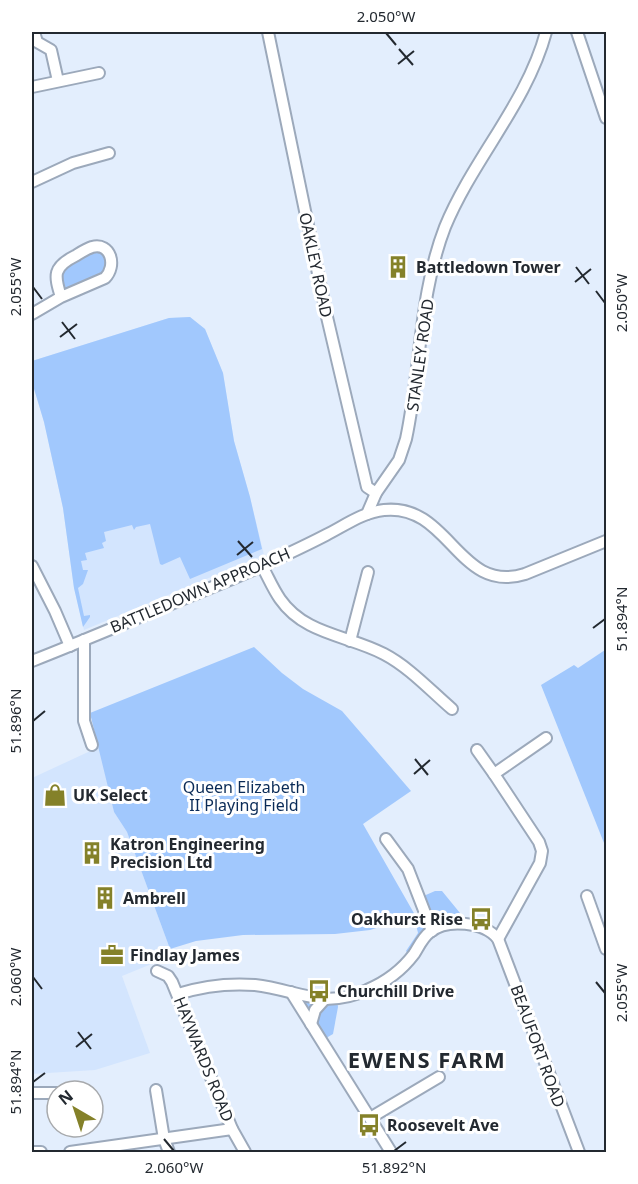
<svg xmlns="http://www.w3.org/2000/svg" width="638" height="1184" font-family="'Noto Sans',sans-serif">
<rect width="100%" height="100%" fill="#e3eefd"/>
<g fill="#d3e5fe">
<path d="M 190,317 L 205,329 L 223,373 L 234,441 L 250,497 L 264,555 L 84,630 L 74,588 L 63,508 L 44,422 L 32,382 L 32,361 L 169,318 Z"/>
<path d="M 99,747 L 114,812 L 127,832 L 170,949 L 149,965 L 122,976 L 150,1053 L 95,1070 L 32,1074 L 32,778 Z"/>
</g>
<g fill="#a1c8fd">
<path d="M 102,248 L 112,269 L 61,297 L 60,265 Z"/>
<path d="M 190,317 L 205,329 L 223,373 L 234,441 L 250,497 L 262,549 L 190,579 L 180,557 L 162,565 L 160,564 L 150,524 L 136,527 L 134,530 L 132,525 L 104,532 L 106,541 L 102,543 L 104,548 L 85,553 L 87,560 L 81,561 L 83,570 L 88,570 L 83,584 L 78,588 L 84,616 L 90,615 L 90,617 L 83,627 L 74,588 L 63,508 L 44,422 L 32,382 L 32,361 L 169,318 Z"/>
<path d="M 606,631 L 606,848 L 541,685 L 574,665 L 578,668 L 605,650 Z"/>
<path d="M 254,647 L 282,673 L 303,689 L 342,711 L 411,791 L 363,824 L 415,915 L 425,912 L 419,898 L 435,891 L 442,891 L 460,913 L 462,925 L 440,927 L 411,957 L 406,951 L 418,933 L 414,916 L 370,930 L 335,934 L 243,935 L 196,941 L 170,949 L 127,832 L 114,812 L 90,713 Z"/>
<path d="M 291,992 L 337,999 L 338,1007 L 333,1034 L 321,1041 Z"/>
</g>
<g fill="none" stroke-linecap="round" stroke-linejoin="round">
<g stroke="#9ca9bb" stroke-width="14">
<g id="minor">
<path d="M 34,32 L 37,42 L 51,50 L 58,81"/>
<path d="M 268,32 L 327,317 L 367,487 L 376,493"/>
<path d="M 577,32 L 606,118"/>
<path d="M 32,87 L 99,73"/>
<path d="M 32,182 L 73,163 L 109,153"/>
<path d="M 32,314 L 61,297 L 105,278 C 117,266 111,242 92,247 C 86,249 80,253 75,256 C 53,267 54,275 61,297"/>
<path d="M 367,514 L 376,493 L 399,460 L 406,439 C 421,369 419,294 445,227 C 473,159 527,103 546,32"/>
<path d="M 32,566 L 55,611 L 70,646"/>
<path d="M 262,566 C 268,577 273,589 280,599 C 305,635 348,635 384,654 C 409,667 431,691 452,709"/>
<path d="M 84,640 L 84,721 L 92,745"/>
<path d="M 350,641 L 368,572"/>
<path d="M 32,661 C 78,643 125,623 171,604 C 202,591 234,579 264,565 C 285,555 305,546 326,535 C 344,526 363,512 384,510 C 450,503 458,595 525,574 L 606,541"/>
<path d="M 477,750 L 494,774"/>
<path d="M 386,839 L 408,869 L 432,931"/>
<path d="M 587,896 L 606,949"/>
<path d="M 498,939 L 540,863 L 542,851 L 539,842 L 494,774 L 546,738"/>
<path d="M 157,971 L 168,976 L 172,982 L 232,1129 L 245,1152"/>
<path d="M 291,992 L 391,1152"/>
<path d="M 178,994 C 203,986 228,983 255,985 C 298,990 323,1010 367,990 C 386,982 402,970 414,954 C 419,946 423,937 430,932 C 447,918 485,922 498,939 L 579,1152"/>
<path d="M 311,1024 L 315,1010 L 324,1000"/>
<path d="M 156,1090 L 164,1139 L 169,1152"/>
<path d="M 32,1093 L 57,1093"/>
<path d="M 370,1118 L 439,1077"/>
<path d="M 32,1152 L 41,1152"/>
<path d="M 70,1152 L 232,1129"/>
</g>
</g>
<use href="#minor" stroke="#fff" stroke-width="10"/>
</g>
<path fill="none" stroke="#232930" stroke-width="2" d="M 386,33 L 396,45M 399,49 L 413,65M 398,64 L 414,51M 576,267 L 589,284M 575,282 L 591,269M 33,287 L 42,299M 596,291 L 605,303M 62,322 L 75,339M 60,337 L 77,324M 238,541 L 252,557M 237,555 L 253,542M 593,628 L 605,619M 33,721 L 45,711M 415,759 L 428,775M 414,774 L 430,760M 33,977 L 42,989M 596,982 L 605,993M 78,1032 L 91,1049M 76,1047 L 92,1034M 33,1082 L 45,1073M 164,1139 L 174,1151M 394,1151 L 406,1142"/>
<defs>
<g id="building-bare" transform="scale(1.8)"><path d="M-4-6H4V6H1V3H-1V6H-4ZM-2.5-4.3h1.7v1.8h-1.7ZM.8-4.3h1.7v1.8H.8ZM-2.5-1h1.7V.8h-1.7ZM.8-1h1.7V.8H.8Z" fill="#848129" stroke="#fff" stroke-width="2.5" paint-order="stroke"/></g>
<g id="shop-bare" transform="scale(1.8)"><path d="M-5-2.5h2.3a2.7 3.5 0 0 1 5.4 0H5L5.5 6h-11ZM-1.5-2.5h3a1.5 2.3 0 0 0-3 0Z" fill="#848129" stroke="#fff" stroke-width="2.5" paint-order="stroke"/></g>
<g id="bus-bare" transform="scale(1.8)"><path d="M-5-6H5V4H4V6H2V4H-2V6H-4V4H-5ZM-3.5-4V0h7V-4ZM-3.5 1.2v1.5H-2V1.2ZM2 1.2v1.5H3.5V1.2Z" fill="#848129" stroke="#fff" stroke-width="2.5" paint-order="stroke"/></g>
<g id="office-bare" transform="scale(1.8)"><path d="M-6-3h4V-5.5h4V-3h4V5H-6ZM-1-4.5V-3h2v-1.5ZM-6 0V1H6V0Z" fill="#848129" stroke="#fff" stroke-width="2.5" paint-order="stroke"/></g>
</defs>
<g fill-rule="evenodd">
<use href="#building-bare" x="398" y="267"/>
<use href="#shop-bare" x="55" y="795"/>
<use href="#building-bare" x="92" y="853"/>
<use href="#building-bare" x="105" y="898"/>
<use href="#bus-bare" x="481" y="919"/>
<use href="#office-bare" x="112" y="955"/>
<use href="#bus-bare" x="319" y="991"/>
<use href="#bus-bare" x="369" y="1125"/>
</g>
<g text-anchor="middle" stroke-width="6" stroke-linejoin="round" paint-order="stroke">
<g font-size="16" fill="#232930" stroke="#fff">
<text transform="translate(316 265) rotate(78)" y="6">OAKLEY ROAD</text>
<text transform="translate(420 355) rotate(-82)" y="6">STANLEY ROAD</text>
<text transform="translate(200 590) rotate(-23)" y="6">BATTLEDOWN APPROACH</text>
<text transform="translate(538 1046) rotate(70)" y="6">BEAUFORT ROAD</text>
<text transform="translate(204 1059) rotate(68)" y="6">HAYWARDS ROAD</text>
</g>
<g font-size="16" font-weight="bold" fill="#232930" stroke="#fff" text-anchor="start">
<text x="416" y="273">Battledown Tower</text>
<text x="73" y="801">UK Select</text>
<text x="110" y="850">Katron Engineering<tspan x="110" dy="18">Precision Ltd</tspan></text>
<text x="123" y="904">Ambrell</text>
<text x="463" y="925" text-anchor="end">Oakhurst Rise</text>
<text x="130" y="961">Findlay James</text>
<text x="337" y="997">Churchill Drive</text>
<text x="387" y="1131">Roosevelt Ave</text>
</g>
<g font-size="16" fill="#0a2b57" stroke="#fff">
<text x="244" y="793">Queen Elizabeth<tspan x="244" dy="18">II Playing Field</tspan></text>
</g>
<g font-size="22" font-weight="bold" letter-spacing="1.5" fill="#232930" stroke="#fff">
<text x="427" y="1068">EWENS FARM</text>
</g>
</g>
<rect width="638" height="1184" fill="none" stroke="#ffffff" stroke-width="66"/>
<g transform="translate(75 1109) rotate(321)"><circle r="28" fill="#ffffff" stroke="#a7a9ac" stroke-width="1.5"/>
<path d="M0-4.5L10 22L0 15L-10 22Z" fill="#848129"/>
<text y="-9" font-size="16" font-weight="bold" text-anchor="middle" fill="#232930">N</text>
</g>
<rect x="33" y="33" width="572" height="1118" fill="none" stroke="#232930" stroke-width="2"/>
<g font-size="15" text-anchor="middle" fill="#232930">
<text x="386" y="22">2.050°W</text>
<text transform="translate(16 287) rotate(-90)" y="5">2.055°W</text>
<text transform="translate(622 303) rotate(-90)" y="5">2.050°W</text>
<text transform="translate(622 619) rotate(-90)" y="5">51.894°N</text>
<text transform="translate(16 721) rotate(-90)" y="5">51.896°N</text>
<text transform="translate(16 977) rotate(-90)" y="5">2.060°W</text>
<text transform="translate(622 993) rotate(-90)" y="5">2.055°W</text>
<text transform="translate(16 1082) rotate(-90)" y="5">51.894°N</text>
<text x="174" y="1173">2.060°W</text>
<text x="394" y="1173">51.892°N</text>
</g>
</svg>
